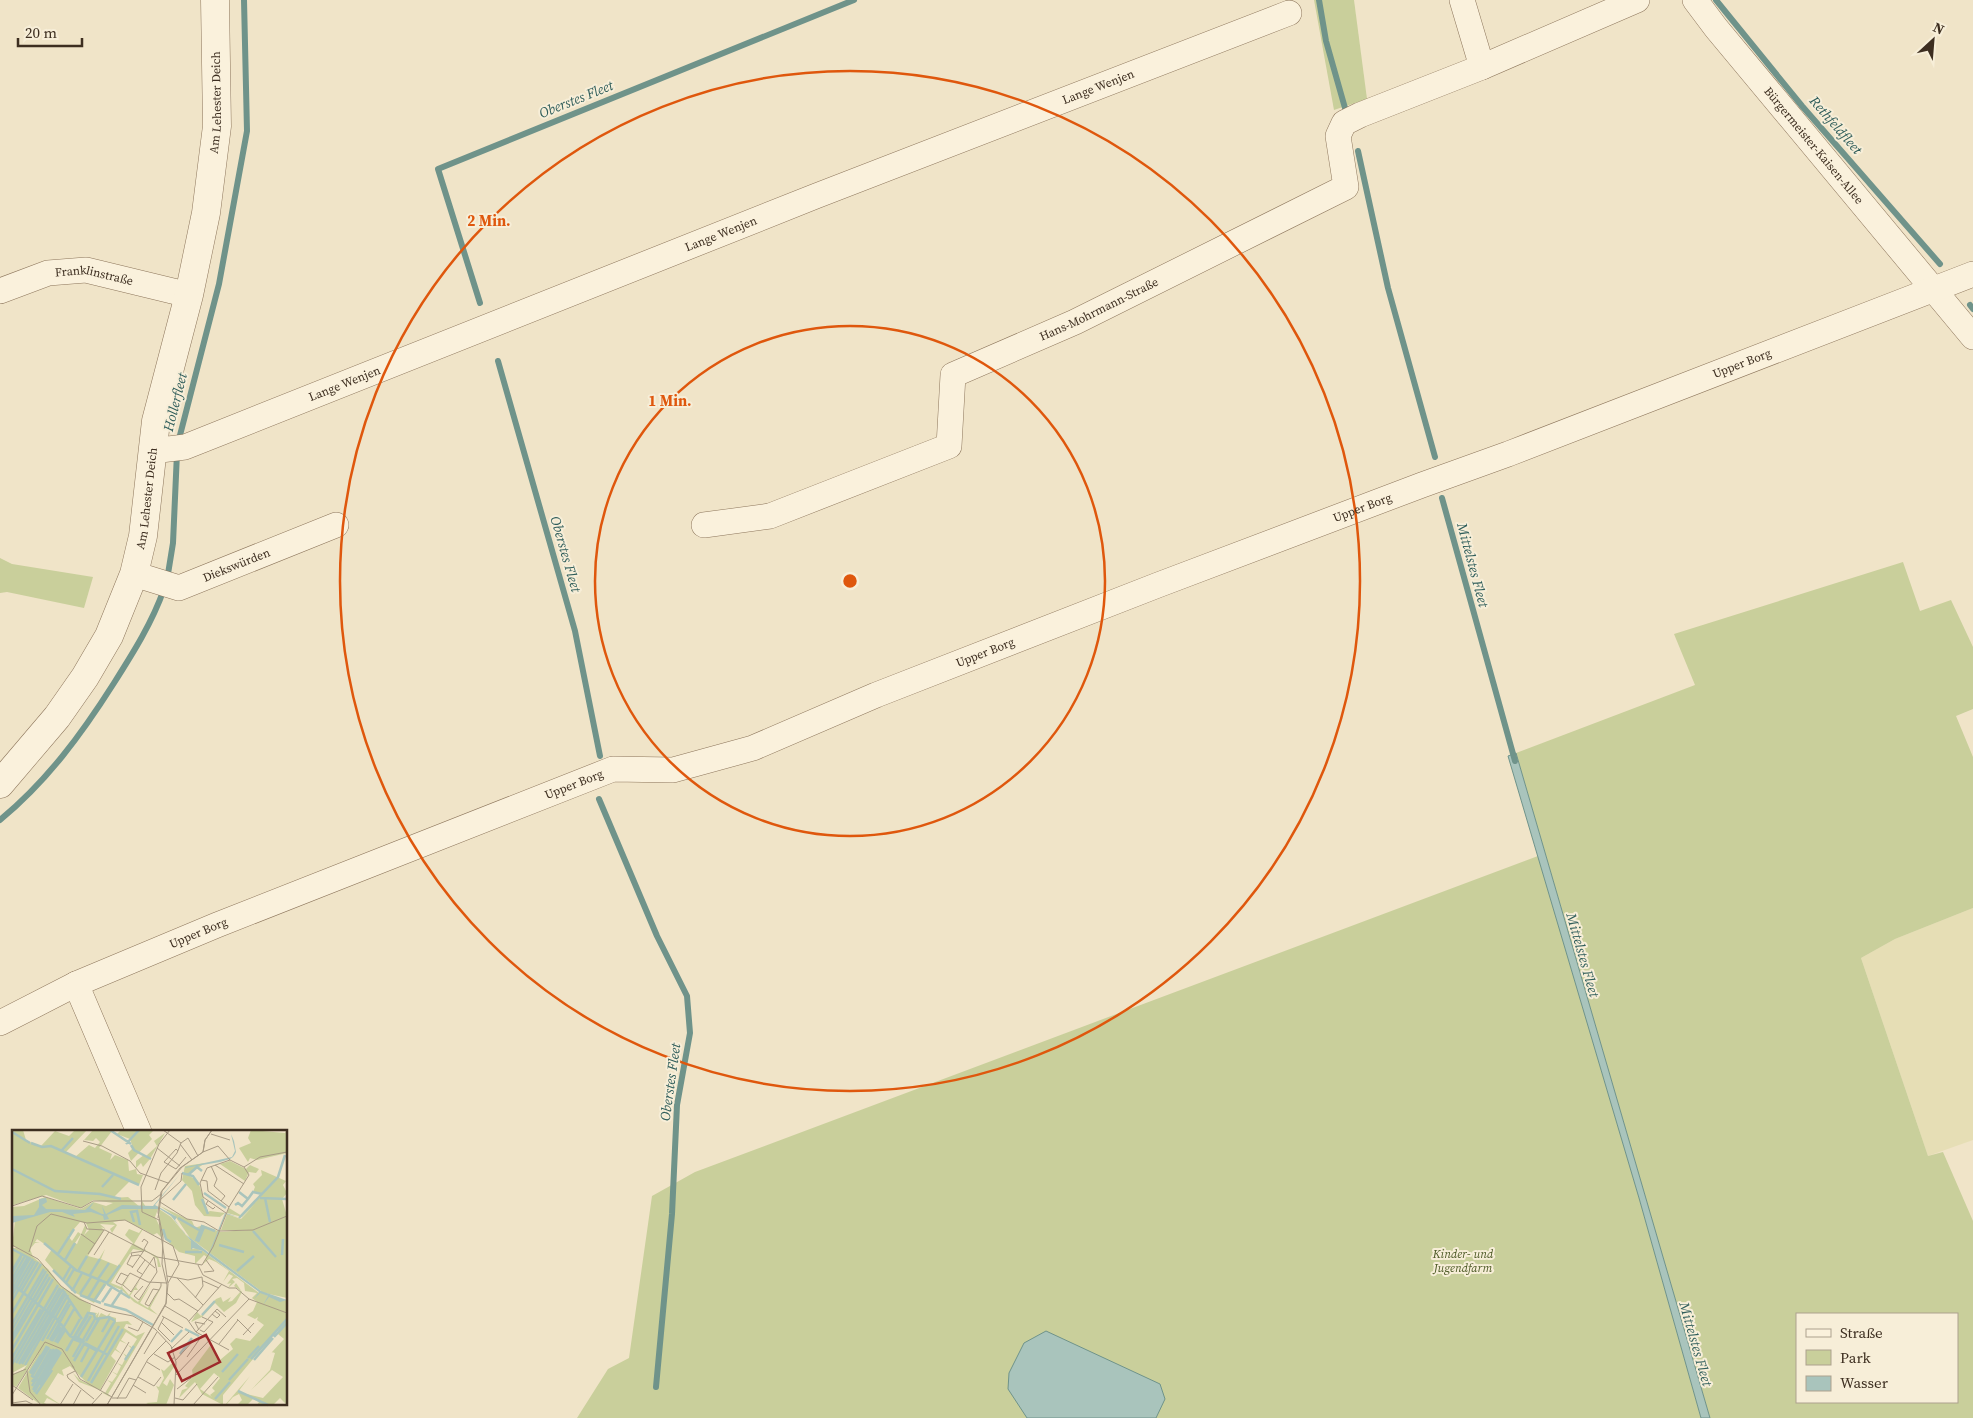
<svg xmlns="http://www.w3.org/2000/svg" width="1973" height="1418" font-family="'Source Serif 4',serif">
<rect width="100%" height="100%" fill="#f0e4c8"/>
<path fill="#e6deb5" d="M 1973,908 L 1973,1140 L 1928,1156 L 1861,958 L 1895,939 Z"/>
<g fill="#c9cf9b" fill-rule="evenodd">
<path d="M 1314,0 L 1354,0 L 1367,99 L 1334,110 Z"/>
<path d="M 0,558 L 12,564 L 93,577 L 84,608 L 7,592 L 0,593 Z"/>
<path d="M 1903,562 L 1920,611 L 1951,600 L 1973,647 L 1973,709 L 1956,716 L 1973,757 L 1973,908 L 1895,939 L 1861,958 L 1928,1156 L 1943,1152 L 1973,1221 L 1973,1418 L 1710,1418 L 1516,753 L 1695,685 L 1674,634 ZM 1797,1314 L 1957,1314 L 1957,1402 L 1797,1402 Z"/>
<path d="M 1538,856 L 1639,1198 L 1701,1418 L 577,1418 L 608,1369 L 629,1358 L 652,1196 L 695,1172 Z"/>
</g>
<g fill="#a9c4bc" stroke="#6f938a">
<path d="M 1516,753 L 1710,1418 L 1701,1418 L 1639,1198 L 1508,756 Z"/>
<path d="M 1046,1331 L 1160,1384 L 1165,1399 L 1156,1418 L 1027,1418 L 1008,1389 L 1009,1373 L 1024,1343 Z"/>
</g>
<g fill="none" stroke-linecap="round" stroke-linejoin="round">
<g stroke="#6f938a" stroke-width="6">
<path d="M 1319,0 L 1326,41 L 1345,108"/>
<path d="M 1716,0 L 1802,106 L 1940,264"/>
<path d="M 1358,151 L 1388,288 L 1435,457"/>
<path d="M 480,303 L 438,169 L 854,0"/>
<path d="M 1970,305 L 1973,309"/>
<path d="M 498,361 L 575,631 L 600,756"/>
<path d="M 178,443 L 219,284 L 247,131 L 244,0"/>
<path d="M 1442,498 L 1515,761"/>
<path d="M 167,580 L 173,543 L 177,453"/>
<path d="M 599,799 L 657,936 L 687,996 L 690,1033 L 677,1105 L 672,1214 L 656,1387"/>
<path d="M 0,820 C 47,781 81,735 114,683 C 133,653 152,623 164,589"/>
</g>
<g stroke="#8d765c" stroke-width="26">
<g id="minor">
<path d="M 1462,0 L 1482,67"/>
<path id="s1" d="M 1695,0 L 1716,28 L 1973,337"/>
<path id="s2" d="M 0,291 L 48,273 L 86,270 L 189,295"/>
<path id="s3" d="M 152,451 L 185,447 L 816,196 L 1289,13"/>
<path id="s4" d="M 704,525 L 770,516 L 949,446 L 953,375 L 1075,322 L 1346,187 L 1338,136 L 1344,123 L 1360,115 L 1482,67 L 1637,0"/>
<path id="s5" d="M 134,574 L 179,588 L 336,525"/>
<path d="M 76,984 L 139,1132"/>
<path id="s6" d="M 0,1023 L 76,984 L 217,925 L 613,769 L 673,770 L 753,748 L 876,695 L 1158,585 L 1422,485 L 1508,454 L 1973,274"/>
</g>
</g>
<g stroke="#8d765c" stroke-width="29">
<g id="tertiary">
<path id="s7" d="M 0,784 L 57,717 L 85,677 L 109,636 L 134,574 L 143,536 L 156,421 L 189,295 L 206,213 L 217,126 L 215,0"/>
</g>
</g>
<use href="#minor" stroke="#faf1dc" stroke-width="25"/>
<use href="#tertiary" stroke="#faf1dc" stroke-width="28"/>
</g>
<g fill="none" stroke="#df570d" stroke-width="2.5">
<circle cx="850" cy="581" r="255"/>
<circle cx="850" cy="581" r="510"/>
</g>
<g text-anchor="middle" stroke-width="4" stroke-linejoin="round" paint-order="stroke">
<g font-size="12" fill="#3d2e20" stroke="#f7eed8">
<text dy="4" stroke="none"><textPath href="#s3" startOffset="1015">Lange Wenjen</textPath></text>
<text dy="4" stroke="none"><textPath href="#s7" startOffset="731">Am Lehester Deich</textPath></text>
<text dy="4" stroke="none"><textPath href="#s1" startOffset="188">Bürgermeister-Kaisen-Allee</textPath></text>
<text dy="4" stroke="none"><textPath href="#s3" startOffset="610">Lange Wenjen</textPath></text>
<text dy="4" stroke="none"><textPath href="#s2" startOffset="98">Franklinstraße</textPath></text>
<text dy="4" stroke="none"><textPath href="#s4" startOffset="490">Hans-Mohrmann-Straße</textPath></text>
<text dy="4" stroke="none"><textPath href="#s6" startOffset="1868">Upper Borg</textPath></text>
<text dy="4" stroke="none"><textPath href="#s3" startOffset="205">Lange Wenjen</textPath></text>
<text dy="4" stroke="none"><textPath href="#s7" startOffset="328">Am Lehester Deich</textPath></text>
<text dy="4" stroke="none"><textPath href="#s6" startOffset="1462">Upper Borg</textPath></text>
<text dy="4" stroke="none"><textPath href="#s5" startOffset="109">Diekswürden</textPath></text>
<text dy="4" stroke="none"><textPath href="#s6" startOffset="1058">Upper Borg</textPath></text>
<text dy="4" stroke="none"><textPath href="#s6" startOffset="622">Upper Borg</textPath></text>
<text dy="4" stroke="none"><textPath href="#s6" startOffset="218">Upper Borg</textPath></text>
</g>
<g font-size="12" font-style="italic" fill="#4d5a26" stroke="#f7eed8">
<text x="1463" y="1258">Kinder- und<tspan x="1463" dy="14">Jugendfarm</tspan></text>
</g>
<g font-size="14" font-style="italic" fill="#2f5d5a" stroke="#f7eed8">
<text transform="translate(576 99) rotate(-22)" y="5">Oberstes Fleet</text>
<text transform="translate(1836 125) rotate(49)" y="5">Rethfeldfleet</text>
<text transform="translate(175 402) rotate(-76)" y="5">Hollerfleet</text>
<text transform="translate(566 554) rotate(74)" y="5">Oberstes Fleet</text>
<text transform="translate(1473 565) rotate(75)" y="5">Mittelstes Fleet</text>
<text transform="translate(1583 955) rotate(74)" y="5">Mittelstes Fleet</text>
<text transform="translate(670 1082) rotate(-82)" y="5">Oberstes Fleet</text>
<text transform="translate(1696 1344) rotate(74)" y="5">Mittelstes Fleet</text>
</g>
</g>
<g transform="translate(12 1130)">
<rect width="275" height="275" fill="#f0e4c8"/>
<path d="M 0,0 L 11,0 L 14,10 L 28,17 L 43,1 L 57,6 L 63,0 L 75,0 L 54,22 L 63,27 L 77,15 L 83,18 L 88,12 L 84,8 L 81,11 L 72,10 L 81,0 L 100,1 L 87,18 L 100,24 L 98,30 L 103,25 L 116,30 L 117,41 L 124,39 L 125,44 L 131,45 L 127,55 L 118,51 L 101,68 L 116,67 L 128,77 L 130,71 L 134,77 L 146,76 L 141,78 L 146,79 L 143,87 L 148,97 L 147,79 L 159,87 L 179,111 L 179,119 L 185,118 L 181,113 L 189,119 L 186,120 L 191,121 L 247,163 L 249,161 L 178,108 L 163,86 L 148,76 L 180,91 L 183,98 L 191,95 L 208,102 L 236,100 L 209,100 L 215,84 L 229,89 L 243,74 L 230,87 L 215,83 L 217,78 L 230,86 L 250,65 L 241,62 L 243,57 L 241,54 L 250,45 L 249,40 L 274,51 L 271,55 L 275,63 L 270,69 L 275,86 L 275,168 L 248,162 L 267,171 L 275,170 L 275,183 L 272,182 L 275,184 L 275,275 L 268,268 L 261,275 L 245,275 L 247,272 L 241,269 L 235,275 L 225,275 L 230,270 L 227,264 L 221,267 L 214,275 L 213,275 L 238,246 L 226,262 L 251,268 L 271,247 L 260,240 L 239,260 L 258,240 L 263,223 L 260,222 L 249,234 L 272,209 L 266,204 L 267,198 L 211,265 L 211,275 L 190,264 L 183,252 L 167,268 L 170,260 L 176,258 L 173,256 L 181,246 L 180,240 L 198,216 L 208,230 L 221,219 L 218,214 L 224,208 L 238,211 L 252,195 L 245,190 L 246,187 L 243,189 L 235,185 L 241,181 L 245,172 L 240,168 L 245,163 L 233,161 L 232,153 L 225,148 L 220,149 L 223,152 L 216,158 L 219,153 L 215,154 L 221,146 L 217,144 L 211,152 L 217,141 L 204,132 L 197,129 L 191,134 L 195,127 L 192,125 L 183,134 L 183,126 L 167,122 L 153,109 L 152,104 L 150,108 L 145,103 L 141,105 L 131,99 L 122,114 L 146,127 L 149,137 L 146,137 L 145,129 L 136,122 L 121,119 L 99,153 L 109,157 L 119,144 L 110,157 L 117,165 L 128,150 L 124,157 L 126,160 L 122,160 L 118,166 L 126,172 L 139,154 L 128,173 L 136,178 L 151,154 L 138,178 L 146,185 L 122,172 L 110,160 L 95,154 L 82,173 L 60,161 L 33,130 L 40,119 L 25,109 L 23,112 L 28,112 L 23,113 L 18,119 L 21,127 L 36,139 L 49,156 L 79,175 L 78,182 L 85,183 L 82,188 L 87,182 L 86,188 L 89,183 L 95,186 L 99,182 L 97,186 L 104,188 L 104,192 L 116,191 L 120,195 L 114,194 L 112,198 L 124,206 L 133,202 L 96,264 L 98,267 L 89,262 L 93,263 L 99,253 L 95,250 L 100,252 L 105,245 L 99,241 L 105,244 L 109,236 L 105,233 L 110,235 L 114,227 L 111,223 L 115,226 L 119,218 L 116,215 L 120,217 L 125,209 L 114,202 L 109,210 L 115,214 L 108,211 L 104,219 L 110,224 L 103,220 L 99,226 L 104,231 L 88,260 L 67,252 L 61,243 L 68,250 L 76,254 L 58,236 L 50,240 L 52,246 L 46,243 L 33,264 L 49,275 L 35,268 L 32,273 L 37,275 L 26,273 L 6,258 L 28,221 L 4,257 L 0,254 L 0,244 L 11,240 L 15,235 L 0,243 L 0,118 L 5,118 L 0,116 L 3,91 L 0,92 L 0,77 L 12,76 L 33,67 L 69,79 L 81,72 L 94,76 L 101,73 L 81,70 L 69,78 L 34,65 L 1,75 ZM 113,90 L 130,99 L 127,103 L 117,99 L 113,105 L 121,113 L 106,136 L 89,129 L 93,119 L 87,129 L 76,126 L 92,100 L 89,97 L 94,99 L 88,94 L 103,95 L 98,99 L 100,103 L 105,95 L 101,92 ZM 68,92 L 74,93 L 77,100 L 72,105 L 75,99 L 73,95 L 65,114 L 63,113 L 69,104 L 66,102 L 60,111 L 56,106 ZM 202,243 L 208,248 L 200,258 L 203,261 L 198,265 L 200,267 L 188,259 ZM 109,0 L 142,0 L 137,5 L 140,9 L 119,31 L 116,23 L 121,18 L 118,9 L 105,4 ZM 239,0 L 273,3 L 275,0 L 275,23 L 245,30 L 238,28 L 236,32 L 227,18 L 239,13 L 236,8 ZM 153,3 L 138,29 L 131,37 L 129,33 L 124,38 L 124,31 L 132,25 L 134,26 L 145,16 L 142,11 ZM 218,31 L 234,39 L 238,35 L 247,39 L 244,43 L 237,42 L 233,51 L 208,34 ZM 193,33 L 176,45 L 186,51 L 196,82 L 198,81 L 213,83 L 208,87 L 192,86 L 183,75 L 180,61 L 170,50 L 173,36 ZM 224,153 L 230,162 L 224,173 L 212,182 L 203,173 L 190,187 L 179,192 L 185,182 L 189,186 L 204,169 L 209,167 L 211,172 L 219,167 L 216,172 L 220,171 L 229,161 L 222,156 ZM 159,234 L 164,234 L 151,253 L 155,256 L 158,249 L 162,255 L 154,275 L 138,275 L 134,273 L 145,272 L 147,261 L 144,256 L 147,257 L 152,248 L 149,239 L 152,241 Z" fill="#c9cf9b" fill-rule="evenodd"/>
<path d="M 220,0 L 219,4 L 222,11 L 224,22 L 223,24 L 221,27 L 218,29 L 208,32 L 173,38 L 143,75 L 165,87 L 163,90 L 172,103 L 197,123 L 213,83 L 217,84 L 226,87 L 214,84 L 198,123 L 249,161 L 275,170 L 268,172 L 257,167 L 251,175 L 256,166 L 248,163 L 242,169 L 247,162 L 191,121 L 181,118 L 179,120 L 179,111 L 159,86 L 148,79 L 110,79 L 95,85 L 97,89 L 92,90 L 91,86 L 79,82 L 61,84 L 63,87 L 50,82 L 38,82 L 0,93 L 0,86 L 22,85 L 27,77 L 27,69 L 34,68 L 35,72 L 30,75 L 34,79 L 73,80 L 82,72 L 78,78 L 90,84 L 92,84 L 90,76 L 94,84 L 110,75 L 141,76 L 174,37 L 220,27 L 223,21 L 219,4 Z" fill="#a9c4bc"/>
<path fill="none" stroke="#a9c4bc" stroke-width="2.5" d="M 98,0 L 119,14M 0,2 L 18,13M 19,13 L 30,17 L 39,16 L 127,55M 114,14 L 127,0M 119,15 L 122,20 L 139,29M 50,20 L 61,8M 0,39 L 43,61 L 88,64 L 109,69M 170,43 L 181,46 L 187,55M 176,45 L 185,37 L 190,41M 90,57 L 101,45M 192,63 L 214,78M 248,68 L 275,69M 253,68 L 258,92M 190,69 L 196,84M 236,69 L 241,62 L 250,64M 161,70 L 174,54M 223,75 L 226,73 L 230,76 L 236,69 L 227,62M 166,88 L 187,100M 227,88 L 266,47 L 273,25M 122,92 L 119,82 L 125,81 L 128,95M 151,99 L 154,109 L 159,112M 241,101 L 264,127M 184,111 L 190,96 L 203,101M 186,112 L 192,97M 32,113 L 65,141M 207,115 L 232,122M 0,119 L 19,129M 173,122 L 190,122M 46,124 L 62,99M 270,125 L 271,109M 75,126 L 66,141 L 95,153 L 108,135M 53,130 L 63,113M 41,140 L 64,163M 0,141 L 10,124M 225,141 L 242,126M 0,143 L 9,127M 78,145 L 88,129M 0,149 L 13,126M 86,149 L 97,133M 51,150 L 59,136M 54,153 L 62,139M 0,154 L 46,190 L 58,206 L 72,213M 0,154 L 16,127M 95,154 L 118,168M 50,159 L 70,189M 0,160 L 18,128M 9,161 L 26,132M 60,161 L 70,143M 68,164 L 79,147M 0,165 L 21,129M 68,165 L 89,173M 76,168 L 87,150M 0,171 L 23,131M 82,171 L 93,154M 90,172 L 100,157M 92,174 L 114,180 L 141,195M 100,175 L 110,160M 0,183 L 29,134M 190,185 L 203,171M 0,194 L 32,139M 173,199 L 187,206M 0,200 L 34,141M 90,202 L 98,188M 59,205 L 68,189M 0,206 L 36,144M 66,207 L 79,186M 262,207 L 275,193M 35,209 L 58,169M 38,210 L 58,174M 71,210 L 83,189M 0,211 L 38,147M 30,211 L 56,165M 39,211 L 48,195M 40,211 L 49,197M 74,211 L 87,189M 43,212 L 62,179M 73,212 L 63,206 L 76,185M 159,212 L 170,200M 45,213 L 53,200M 73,213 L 96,225M 0,220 L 41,149M 55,220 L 61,209 L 69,212M 54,221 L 76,183 L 82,184 L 83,189 L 97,187 L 103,191M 168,224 L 180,208M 61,227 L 69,213M 0,228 L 29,179M 236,228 L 247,216M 239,229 L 275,189M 113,230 L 122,216M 242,230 L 261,208M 62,231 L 72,214 L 85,221M 69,232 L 77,217M 4,233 L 48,158M 0,234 L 46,155M 7,234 L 50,160M 10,234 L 53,161M 13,235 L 54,163M 38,240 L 49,222M 210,242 L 226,224M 18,243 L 29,225M 19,244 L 35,216M 69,247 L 103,191M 217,250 L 236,229M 76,251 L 107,196M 20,252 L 39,219M 29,253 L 48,221M 79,253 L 111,199M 31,255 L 20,246 L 37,217M 20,256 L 42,219M 21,260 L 45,219M 226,261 L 256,275M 22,262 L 47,220M 24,264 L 40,240M 203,269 L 218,252"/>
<path fill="none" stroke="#a89b85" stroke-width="1" d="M 151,0 L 169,13M 199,4 L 218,10M 176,8 L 186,26M 71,11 L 90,16 L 118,31 L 128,43 L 156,53M 168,14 L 180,30M 206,16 L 218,30M 145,18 L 168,36M 166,21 L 164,19 L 152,32 L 164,39 L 174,27M 191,22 L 206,16M 203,35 L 232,54M 199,36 L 205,49 L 202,56 L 213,66 L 209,71M 232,37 L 248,27 L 275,22M 189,50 L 195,51 L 196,61 L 217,77M 143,60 L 149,43 L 165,23 L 169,13 L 176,8M 148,70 L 169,51 L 170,43M 196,71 L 194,74 L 201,79 L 203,77M 148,72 L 175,89 L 192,92 L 207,101 L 241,100 L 275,86M 0,76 L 30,66 L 69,78 L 81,71 L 140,71 L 149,64M 214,83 L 191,67 L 188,53 L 195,38 L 218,30M 146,88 L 150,61 L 170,37 L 191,22 L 193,10 L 200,0M 72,92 L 75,99 L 93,100 L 145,127 L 190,135 L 201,117 L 217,77 L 237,45 L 232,37 L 218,30M 69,104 L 83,114M 130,112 L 132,109 L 136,112 L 132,119M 0,115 L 26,129 L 49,156 L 67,169 L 95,181 L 121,186 L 143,199 L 159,216 L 164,232 L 162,275M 17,122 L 25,96 L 39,84 L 75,93 L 113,90 L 161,116 L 167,134 L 156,153M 76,124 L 92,100M 82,125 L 97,102M 120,126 L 119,123 L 132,121M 186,135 L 191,145 L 217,158 L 224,158 L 237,169M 121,137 L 115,134 L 119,126 L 127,125 L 143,138M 120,138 L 133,119M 192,142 L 202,141 L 194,130M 118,143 L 136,152 L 155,153M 130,144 L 125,141 L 133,130M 116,146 L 109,143 L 104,152 L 110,155 L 118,143M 155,146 L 176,150 L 190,147M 165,148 L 191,175M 191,151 L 207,158M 111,155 L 119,162 L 142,127M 131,156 L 122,166 L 127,170 L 145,142 L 142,127M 147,160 L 141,159 L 133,174 L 137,176 L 143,166 L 147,160 L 149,156 L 149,153M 155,163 L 162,170 L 167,169 L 186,181M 183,168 L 191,156 L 190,147M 153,176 L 175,189 L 184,202 L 205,179 L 214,187M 200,184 L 205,188 L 208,185 L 203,181M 150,186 L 171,198M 152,187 L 146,199 L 158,211M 225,189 L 239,203M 177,191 L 210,154M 149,192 L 162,205M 116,197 L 126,201 L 131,192M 187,200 L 183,192 L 193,194M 188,200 L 192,202 L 201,192 L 190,187M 184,202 L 217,220M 231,205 L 242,193M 207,214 L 226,190M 50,219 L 62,238M 159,219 L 177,202M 132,224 L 145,202M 142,224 L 156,232 L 163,227M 175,227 L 189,207M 163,231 L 181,211M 135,232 L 148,240M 60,235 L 68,249 L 100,267M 15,241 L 18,262 L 29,275M 63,241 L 55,245 L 56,248 L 82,269M 0,245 L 14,239M 164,245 L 237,169 L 275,183M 126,247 L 142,256 L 149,247M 0,255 L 21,270M 121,255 L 134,263M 165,259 L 179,248M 88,261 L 117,212M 0,265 L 33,212 L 50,219M 100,268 L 114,268 L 136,229 L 154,211M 163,268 L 171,270 L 185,254M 105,269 L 117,248 L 124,250M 0,273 L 14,271 L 22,275M 48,275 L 61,254M 61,275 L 69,260M 79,275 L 90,263M 95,275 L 154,174 L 156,154 L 147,90 L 130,82 L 129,57 L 147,14 L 158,0M 95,275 L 154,173 L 155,155 L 150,134 L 151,107 L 146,82 L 149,62 L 168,38 L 191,22 L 193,10 L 200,0M 181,275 L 206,247"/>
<path fill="#9e2a2b" fill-opacity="0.15" stroke="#9e2a2b" stroke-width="2.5" d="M 194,205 L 208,232 L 170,251 L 156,223 Z"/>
<rect width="275" height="275" fill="none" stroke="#3d2e20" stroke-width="2.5"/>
</g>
<circle cx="850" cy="581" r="8" fill="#df570d" stroke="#f7eed8" stroke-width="2.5"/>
<g font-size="15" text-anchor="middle" font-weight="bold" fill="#df570d" stroke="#f7eed8" stroke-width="4" stroke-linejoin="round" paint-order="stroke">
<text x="489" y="226">2 Min.</text>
<text x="670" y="406">1 Min.</text>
</g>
<rect x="1796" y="1313" width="162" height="90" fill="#f7eed8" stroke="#ada18e"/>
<rect x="1806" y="1329" width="25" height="8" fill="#faf1dc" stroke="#ada18e"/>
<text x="1840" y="1338" font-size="15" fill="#3d2e20">Straße</text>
<rect x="1806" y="1350" width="25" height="15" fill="#c9cf9b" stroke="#ada18e"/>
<text x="1840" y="1363" font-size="15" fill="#3d2e20">Park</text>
<rect x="1806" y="1376" width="25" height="15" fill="#a9c4bc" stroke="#ada18e"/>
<text x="1840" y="1388" font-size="15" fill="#3d2e20">Wasser</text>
<g transform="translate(1933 40) rotate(26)" stroke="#f7eed8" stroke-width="4" paint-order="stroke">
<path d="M0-4L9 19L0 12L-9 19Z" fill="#3d2e20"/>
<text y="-8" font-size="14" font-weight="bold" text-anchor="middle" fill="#3d2e20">N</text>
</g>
<path d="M18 38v8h64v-8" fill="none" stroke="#3d2e20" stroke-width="2.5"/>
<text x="25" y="38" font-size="15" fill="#3d2e20" stroke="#f7eed8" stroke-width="4" paint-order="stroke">20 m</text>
</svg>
